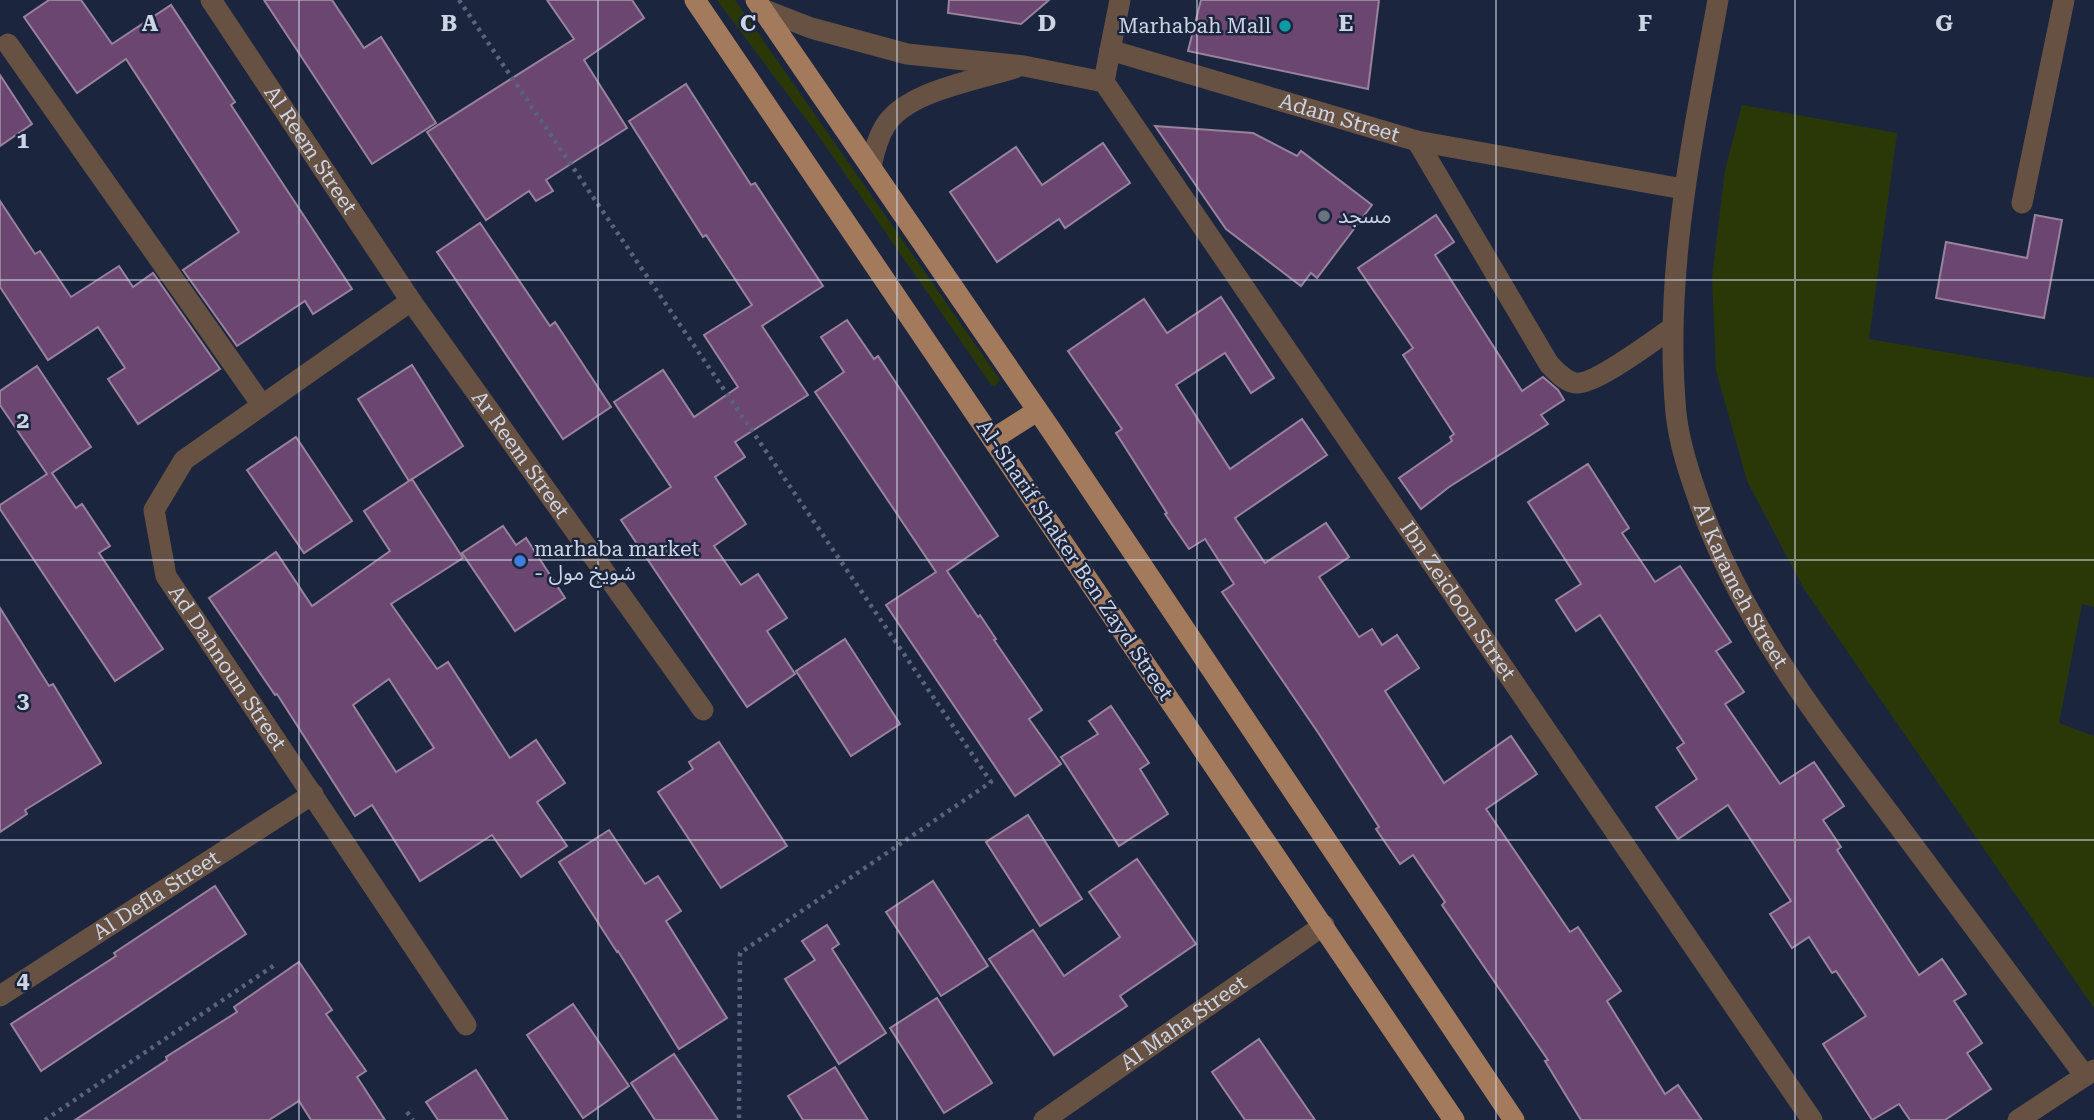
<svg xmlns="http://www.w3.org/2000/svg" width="2094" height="1120" font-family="'Roboto Serif','Noto Sans Arabic',serif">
<rect width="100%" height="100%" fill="#1b263e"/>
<g fill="#2a3808">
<path d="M 717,0 L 735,0 L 1000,380 L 995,386 L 992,386 L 818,135 Z"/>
<path d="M 1742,105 L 1897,133 L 1869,339 L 2094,378 L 2094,607 L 2082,604 L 2059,723 L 2094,736 L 2094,1008 L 1804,589 L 1747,481 L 1716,370 L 1712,277 L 1725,170 Z"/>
</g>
<g fill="#6b4670" stroke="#99829c" stroke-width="2" fill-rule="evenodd">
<path d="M 49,0 L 81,0 L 112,44 L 171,5 L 235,102 L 231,105 L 352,289 L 313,314 L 305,301 L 237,346 L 183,270 L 239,232 L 126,59 L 77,93 L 24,17 Z"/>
<path d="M 264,0 L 332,0 L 364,48 L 381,37 L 436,123 L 372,164 Z"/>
<path d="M 547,0 L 632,0 L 644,18 L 584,60 L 627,128 L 546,180 L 553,191 L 536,201 L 529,191 L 486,220 L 427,132 L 574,39 Z"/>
<path d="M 949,0 L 1049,0 L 1021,24 L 948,13 Z"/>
<path d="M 1201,0 L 1379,0 L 1368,89 L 1188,51 Z"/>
<path d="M 0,75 L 32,124 L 0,146 Z"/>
<path d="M 686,84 L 751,185 L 755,183 L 823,286 L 762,326 L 808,395 L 735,442 L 745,457 L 715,477 L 746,524 L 714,546 L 741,585 L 758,574 L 787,618 L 767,631 L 795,674 L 747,707 L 621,520 L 671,487 L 614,402 L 663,370 L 694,417 L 738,387 L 704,335 L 752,305 L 706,235 L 703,237 L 629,121 Z"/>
<path d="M 1155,126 L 1253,133 L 1297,156 L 1301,151 L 1372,205 L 1317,278 L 1311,273 L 1301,286 L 1226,229 Z"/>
<path d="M 1103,143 L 1130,183 L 1065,228 L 1059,219 L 997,262 L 950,192 L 1016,147 L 1042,185 Z"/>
<path d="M 0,201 L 35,254 L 40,251 L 71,297 L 119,266 L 133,287 L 153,273 L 220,369 L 138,424 L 108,379 L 125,368 L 98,327 L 48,360 L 0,287 Z"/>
<path d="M 1436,215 L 1454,242 L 1435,255 L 1522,391 L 1543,377 L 1558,390 L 1564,400 L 1541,415 L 1548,424 L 1449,487 L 1421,509 L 1399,478 L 1452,441 L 1450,437 L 1454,434 L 1403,355 L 1413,348 L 1358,268 Z"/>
<path d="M 2035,215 L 2062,220 L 2044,318 L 1936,298 L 1946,242 L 2027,258 Z"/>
<path d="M 480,223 L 550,326 L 555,322 L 611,407 L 563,439 L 437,252 Z"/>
<path d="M 1221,297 L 1274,378 L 1251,393 L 1225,353 L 1176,385 L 1230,469 L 1302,419 L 1327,455 L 1235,518 L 1265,563 L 1326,523 L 1349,557 L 1319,577 L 1359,637 L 1372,629 L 1382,645 L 1397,635 L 1419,668 L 1385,691 L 1444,783 L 1511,736 L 1537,774 L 1486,809 L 1570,932 L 1578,927 L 1621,991 L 1607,1001 L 1665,1094 L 1678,1085 L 1702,1120 L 1581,1120 L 1545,1061 L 1548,1060 L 1442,905 L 1445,902 L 1413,855 L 1400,864 L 1376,829 L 1379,827 L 1319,734 L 1222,592 L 1234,584 L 1205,539 L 1189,549 L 1165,514 L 1167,513 L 1116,433 L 1122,429 L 1068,351 L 1144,299 L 1167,333 Z"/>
<path d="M 847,320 L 874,359 L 878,356 L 998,536 L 947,571 L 978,617 L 980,615 L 996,639 L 994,640 L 1042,710 L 1029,719 L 1061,764 L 1015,796 L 886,605 L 936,572 L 815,392 L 844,372 L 821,337 Z"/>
<path d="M 412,365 L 463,446 L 409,481 L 358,399 Z"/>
<path d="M 37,366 L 91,447 L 52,473 L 76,508 L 82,504 L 110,546 L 99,553 L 163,649 L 115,681 L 0,509 L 0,505 L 47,474 L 0,405 L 0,391 Z"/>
<path d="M 296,437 L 352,521 L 304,553 L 247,470 Z"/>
<path d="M 1588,464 L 1629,528 L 1622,533 L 1655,582 L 1680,566 L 1731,642 L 1716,651 L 1744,692 L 1725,704 L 1780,784 L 1814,762 L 1844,806 L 1823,820 L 1841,847 L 1837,850 L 1892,934 L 1919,975 L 1942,959 L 1966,994 L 1954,1001 L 1982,1043 L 1967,1053 L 1991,1089 L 1945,1120 L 1910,1120 L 1899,1104 L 1872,1120 L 1823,1044 L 1866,1016 L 1836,971 L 1832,973 L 1809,937 L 1792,948 L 1770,914 L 1791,901 L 1728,805 L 1678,839 L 1656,807 L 1697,779 L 1677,748 L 1684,743 L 1600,615 L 1576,631 L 1556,600 L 1581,584 L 1528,502 Z"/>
<path d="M 412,479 L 463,558 L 391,604 L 437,669 L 448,662 L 510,758 L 536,740 L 565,783 L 537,802 L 567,846 L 521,877 L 492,835 L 420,881 L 372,805 L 355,816 L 277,694 L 275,695 L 209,598 L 276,552 L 312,606 L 390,551 L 364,511 ZM 389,679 L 434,748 L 396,772 L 353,705 Z"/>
<path d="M 503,526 L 516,545 L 526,538 L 565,598 L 515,631 L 462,553 Z"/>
<path d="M 0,608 L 49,686 L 53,684 L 101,763 L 25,810 L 27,814 L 0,832 Z"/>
<path d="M 845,639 L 900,724 L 851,756 L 796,671 Z"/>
<path d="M 1111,706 L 1149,763 L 1140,769 L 1168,814 L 1119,846 L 1061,757 L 1098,734 L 1089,721 Z"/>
<path d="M 719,742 L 787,846 L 721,888 L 658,792 L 693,769 L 689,762 Z"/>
<path d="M 1028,815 L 1082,899 L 1040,926 L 986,842 Z"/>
<path d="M 609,830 L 645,884 L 658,876 L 681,911 L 666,921 L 727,1018 L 679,1049 L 618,951 L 617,952 L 559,862 Z"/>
<path d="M 1137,859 L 1196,944 L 1120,996 L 1127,1006 L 1054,1055 L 989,959 L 1033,930 L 1064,976 L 1120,937 L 1089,892 Z"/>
<path d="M 933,881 L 988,966 L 941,996 L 886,912 Z"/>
<path d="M 215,886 L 246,934 L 41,1071 L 11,1024 L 116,956 L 114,953 Z"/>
<path d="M 827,925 L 839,944 L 832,949 L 886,1033 L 839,1064 L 785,979 L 815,960 L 802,941 Z"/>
<path d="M 299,962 L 332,1010 L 326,1014 L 366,1071 L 357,1077 L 385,1120 L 311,1120 L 299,1101 L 269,1120 L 75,1120 L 167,1060 L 166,1057 L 237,1012 L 234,1007 Z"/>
<path d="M 937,998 L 992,1083 L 944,1113 L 890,1028 Z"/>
<path d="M 573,1004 L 629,1086 L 583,1118 L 527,1035 Z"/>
<path d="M 1259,1039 L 1315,1120 L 1245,1120 L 1212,1072 Z"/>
<path d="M 674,1054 L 718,1120 L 655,1120 L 631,1083 Z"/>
<path d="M 835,1067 L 868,1120 L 803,1120 L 788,1096 Z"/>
<path d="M 476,1070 L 508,1120 L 438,1120 L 426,1102 Z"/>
</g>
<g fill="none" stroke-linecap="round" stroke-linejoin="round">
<g stroke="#5a6479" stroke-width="4.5" stroke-dasharray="3.5 5" stroke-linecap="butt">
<path d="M 459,0 L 991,782 L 740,953 L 739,1120"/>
<path d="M 407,1112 L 413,1120"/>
<path d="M 45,1120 L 276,964"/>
</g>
<g stroke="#665143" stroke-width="21">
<path id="s1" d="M 211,0 L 411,301 L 703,710"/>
<path id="s2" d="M 1718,0 C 1693,136 1663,274 1676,413 C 1679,443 1689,473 1699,501 C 1742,624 1824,726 1901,829 C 1962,912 2024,994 2085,1076"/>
<path id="s3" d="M 762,9 L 811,28 L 907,54 L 1024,66 L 1104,82 L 1110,50 L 1417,141 L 1683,189"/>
<path d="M 8,44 L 262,405"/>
<path d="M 1110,50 L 1120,0"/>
<path id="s4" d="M 1104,82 L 1812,1120"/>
<path d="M 1417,141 L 1549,364 C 1556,371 1564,381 1575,383 C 1594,386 1654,340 1672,328"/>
<path d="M 871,167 C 874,152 877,139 885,126 C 906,91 977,80 1015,68"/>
<path d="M 2022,203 L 2064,0"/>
<path id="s5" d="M 411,301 L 184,460 L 154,510 L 166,576 L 466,1025"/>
<path id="s6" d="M 0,996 L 313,794"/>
<path id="s7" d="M 1044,1120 L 1324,925"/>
<path d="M 2018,1120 L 2094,1070"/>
</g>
<g stroke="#a47a5c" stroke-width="21">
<path d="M 695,0 L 1454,1120"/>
<path d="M 756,0 L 1051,430 L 1514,1120"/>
<path d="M 993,439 L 1037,411"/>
</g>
</g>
<path fill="none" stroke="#cdd5e5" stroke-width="2" stroke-opacity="0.55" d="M 299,0 L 299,1120M 598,0 L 598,1120M 897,0 L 897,1120M 1197,0 L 1197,1120M 1496,0 L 1496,1120M 1795,0 L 1795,1120M 0,280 L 2094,280M 0,560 L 2094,560M 0,840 L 2094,840"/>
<circle fill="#0f9aa8" stroke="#1b263e" stroke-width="2.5" cx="1285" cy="26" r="7"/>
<circle fill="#6b7280" stroke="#1b263e" stroke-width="2.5" cx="1324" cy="216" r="7"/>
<circle fill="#3f7fe0" stroke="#1b263e" stroke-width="2.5" cx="520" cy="561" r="7"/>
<g text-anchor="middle" stroke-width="5" stroke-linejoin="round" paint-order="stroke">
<g font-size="21" fill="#cdd5e5" stroke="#1b263e" text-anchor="start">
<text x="1271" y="33" text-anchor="end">Marhabah Mall</text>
<text x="1338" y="223">مسجد</text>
<text x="534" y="556">marhaba market<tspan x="534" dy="24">- شويخ مول</tspan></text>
</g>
<g font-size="21" fill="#cdd5e5" stroke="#1b263e">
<text dy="7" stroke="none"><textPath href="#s3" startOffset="623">Adam Street</textPath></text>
<text dy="7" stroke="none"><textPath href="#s1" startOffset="180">Al Reem Street</textPath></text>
<text dy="7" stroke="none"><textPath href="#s1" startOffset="550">Ar Reem Street</textPath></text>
<text transform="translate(1075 560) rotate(56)" y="7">Al-Sharif Shaker Ben Zayd Street</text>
<text dy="7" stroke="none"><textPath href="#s2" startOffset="602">Al Karameh Street</textPath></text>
<text dy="7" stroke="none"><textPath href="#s4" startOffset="628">Ibn Zeidoon Strret</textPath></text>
<text dy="7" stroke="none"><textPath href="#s5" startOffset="513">Ad Dahnoun Street</textPath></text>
<text dy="7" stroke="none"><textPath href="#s6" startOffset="186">Al Defla Street</textPath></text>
<text dy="7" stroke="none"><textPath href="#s7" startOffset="170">Al Maha Street</textPath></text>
</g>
</g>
<g font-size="23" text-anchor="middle" font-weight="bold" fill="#cdd5e5" stroke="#1b263e" stroke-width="5" stroke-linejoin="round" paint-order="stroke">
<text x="150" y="31">A</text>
<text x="449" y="31">B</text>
<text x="748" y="31">C</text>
<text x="1047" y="31">D</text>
<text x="1346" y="31">E</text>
<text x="1645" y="31">F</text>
<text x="1944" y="31">G</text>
<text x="23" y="148">1</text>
<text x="23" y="428">2</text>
<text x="23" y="708">3</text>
<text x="23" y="988">4</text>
</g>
</svg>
